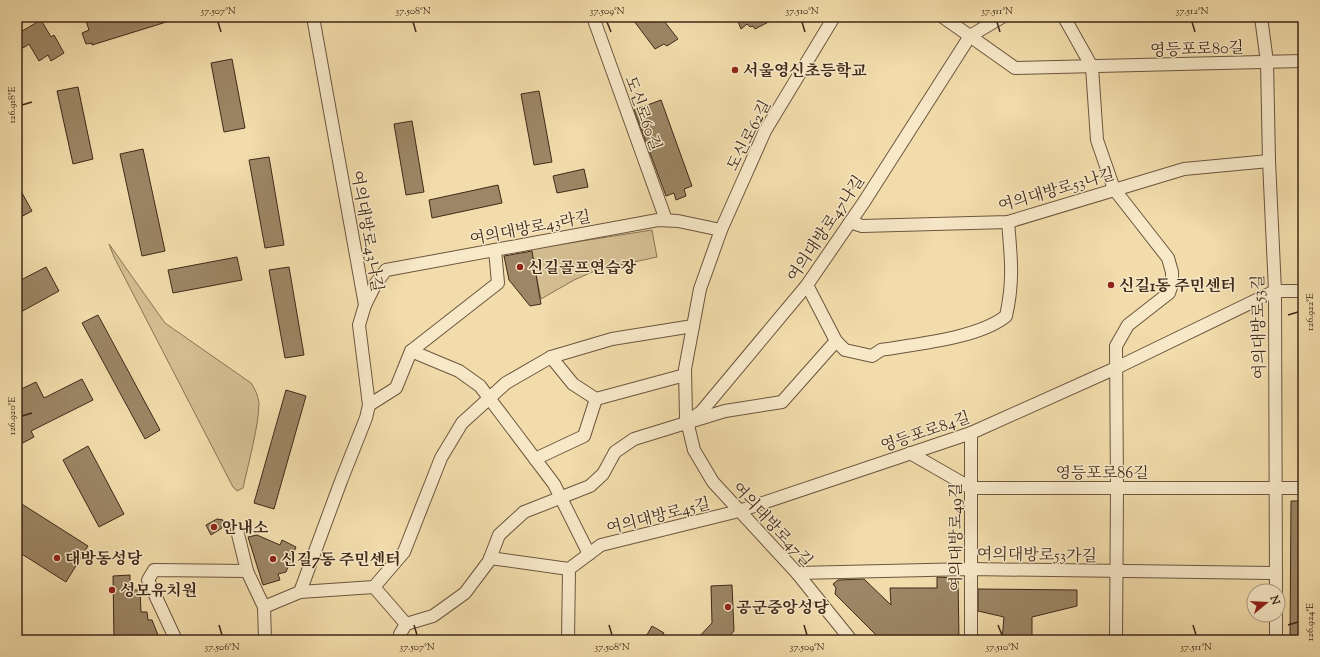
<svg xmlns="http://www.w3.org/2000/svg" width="1320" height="657" font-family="'Sorts Mill Goudy','Noto Serif KR',serif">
<rect width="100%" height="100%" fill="#f2dcab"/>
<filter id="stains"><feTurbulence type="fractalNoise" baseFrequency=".005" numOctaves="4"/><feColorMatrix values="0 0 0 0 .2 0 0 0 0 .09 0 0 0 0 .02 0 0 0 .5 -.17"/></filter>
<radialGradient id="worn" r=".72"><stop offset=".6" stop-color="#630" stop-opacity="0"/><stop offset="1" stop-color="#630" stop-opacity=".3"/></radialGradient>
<g fill="#d4be92" stroke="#8a7456">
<path d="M 652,230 L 657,257 L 597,270 L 574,280 L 541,299 L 531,249 Z"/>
<path d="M 109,244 L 165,323 L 251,383 C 255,389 258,395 259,403 C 259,425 248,465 243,488 L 237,491 L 233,487 L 114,257 Z"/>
</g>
<g fill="#9c8665" stroke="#3f2919">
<path d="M 99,17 L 176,17 L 176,19 L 92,45 L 92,43 L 86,44 L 82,33 L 89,30 L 86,21 Z"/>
<path d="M 631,17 L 661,17 L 678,39 L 667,46 L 664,44 L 655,49 Z"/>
<path d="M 736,17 L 778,17 L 755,29 L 753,26 L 750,27 L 747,24 L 741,29 Z"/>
<path d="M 41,20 L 51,37 L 54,35 L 64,53 L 51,61 L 48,55 L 39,61 L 29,44 L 23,48 L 17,38 L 17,34 Z"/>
<path d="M 232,59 L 245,128 L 224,132 L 211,63 Z"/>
<path d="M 78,87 L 93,159 L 73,164 L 57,91 Z"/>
<path d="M 539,91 L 552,162 L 534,165 L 521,94 Z"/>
<path d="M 661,100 L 692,186 L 684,189 L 686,196 L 676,200 L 674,193 L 666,196 L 634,110 Z"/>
<path d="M 412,121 L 424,192 L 406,195 L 394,124 Z"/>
<path d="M 143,149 L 165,251 L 142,256 L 120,154 Z"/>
<path d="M 269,157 L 284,245 L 265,248 L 249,160 Z"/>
<path d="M 584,169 L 588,187 L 557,193 L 553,176 Z"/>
<path d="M 17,184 L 32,211 L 17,219 Z"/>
<path d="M 498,185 L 502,203 L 432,218 L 429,200 Z"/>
<path d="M 532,251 L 541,304 L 530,306 L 509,280 L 504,256 Z"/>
<path d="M 237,257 L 242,280 L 173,293 L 168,270 Z"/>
<path d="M 46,267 L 59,291 L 17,314 L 17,282 Z"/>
<path d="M 289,267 L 304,355 L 285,358 L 269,270 Z"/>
<path d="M 98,315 L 160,430 L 145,439 L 82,323 Z"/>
<path d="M 82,379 L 93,400 L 31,431 L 34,437 L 17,446 L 17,391 L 36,382 L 44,398 Z"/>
<path d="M 286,390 L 306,396 L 274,509 L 254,503 Z"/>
<path d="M 88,446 L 124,514 L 99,527 L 63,460 Z"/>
<path d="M 17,501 L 88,546 L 66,582 L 17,551 Z"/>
<path d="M 1291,501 L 1303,501 L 1303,640 L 1290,640 Z"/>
<path d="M 217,519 L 223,520 L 222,528 L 211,535 L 206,525 Z"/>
<path d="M 257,535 L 280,545 L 282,540 L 296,547 L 286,572 L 278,574 L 280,580 L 263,585 L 248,537 Z"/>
<path d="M 130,575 L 130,590 L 140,590 L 141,612 L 147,612 L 148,620 L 152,620 L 160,640 L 114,640 L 113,576 Z"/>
<path d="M 937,577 L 958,578 L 959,640 L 881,640 L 835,594 L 836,588 L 833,584 L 838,580 L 864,579 L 891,605 L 890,588 L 937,588 Z"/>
<path d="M 732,585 L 734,631 L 726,640 L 696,640 L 712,623 L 711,586 Z"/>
<path d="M 978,589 L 1077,590 L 1077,606 L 1032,617 L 1032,640 L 1002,640 L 1004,617 L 978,611 Z"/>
<path d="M 652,626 L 664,633 L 660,640 L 644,640 Z"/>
</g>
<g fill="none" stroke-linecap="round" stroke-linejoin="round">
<g stroke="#6c563e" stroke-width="14">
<g id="street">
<path d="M 593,17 L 666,220"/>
<path d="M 834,17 L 765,131 L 721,230 L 700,289 L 685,369 L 686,417 L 694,450 L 713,482 L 797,573 L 851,640"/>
<path d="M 943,17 L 1015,68 L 1303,61"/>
<path d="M 1064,17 L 1092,67 L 1097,140 L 1114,189 L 1168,258 L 1172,272 L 1172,284 L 1169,293 L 1128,325 L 1116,346 L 1117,488 L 1116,640"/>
<path d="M 1261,17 L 1267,62 L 1269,161 L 1275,291 L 1276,591"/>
<path d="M 850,222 L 862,226 L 1008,222 L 1184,169 L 1269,161"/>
<path d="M 807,285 L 836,341 L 845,350 L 872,356 L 881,350 C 917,344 979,338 1006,316 C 1014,281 1011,257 1008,222"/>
<path d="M 365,305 L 376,283 L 386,270 L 658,220 L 678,221 L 721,230"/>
<path d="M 411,351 L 459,371 L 480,386 L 554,484 L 589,554"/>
<path d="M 551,357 L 573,384 L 596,399"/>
<path d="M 596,399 L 685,375"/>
<path d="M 369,405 L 396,388 L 411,351 L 498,283 L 495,250"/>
<path d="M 692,418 L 701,412 L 807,285 L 864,202 L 970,36 L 1002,17"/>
<path d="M 971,433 L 971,640"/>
<path d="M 910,453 L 971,488 L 1303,488"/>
<path d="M 535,459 L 584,436 L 596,399"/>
<path d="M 237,530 L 247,571 L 264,607 L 265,640"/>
<path d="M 490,558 L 569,569"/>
<path d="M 797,573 L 970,569 L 1276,573"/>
<path d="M 374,587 L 406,624"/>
<path d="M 300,592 L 374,587 L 404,552 L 441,458 L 462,423 L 506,383 L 551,357 L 612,339 L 693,326"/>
<path d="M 264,607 L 300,592 L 341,481 L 366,418 L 369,405 L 359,325 L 365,305 L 313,17"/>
<path d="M 176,640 L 148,580 L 154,570 L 247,571"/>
<path d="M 400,640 L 400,634 L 406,624 L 433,616 L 465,593 L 489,561 L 499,535 L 524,512 L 590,486 L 603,474 L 615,452 L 634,439 L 725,411 L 782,402 L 836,341"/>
<path d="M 568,640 L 569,569 L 601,545 L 739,511 L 971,433 L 1116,368 L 1275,291 L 1303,291"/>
<path d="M 1276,640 L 1276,615"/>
</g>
</g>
<use href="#street" stroke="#f7e8c8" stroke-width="12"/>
</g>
<path fill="none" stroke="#3f2919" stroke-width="1.5" d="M 218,22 L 221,32M 413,22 L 416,32M 607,22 L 611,32M 802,22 L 805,32M 997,22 L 1000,32M 1192,22 L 1195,32M 22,105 L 32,102M 1288,315 L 1298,312M 22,416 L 32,413M 219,625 L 222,635M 414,625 L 417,635M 609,625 L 612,635M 804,625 L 807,635M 998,625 L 1002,635M 1193,625 L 1196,635M 1288,625 L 1298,622"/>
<g fill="#8f2418" stroke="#f7e8c8" stroke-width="1.5">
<circle cx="735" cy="70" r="4"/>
<circle cx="520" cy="267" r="4"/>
<circle cx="1111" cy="285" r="4"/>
<circle cx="214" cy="527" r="4"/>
<circle cx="57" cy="558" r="4"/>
<circle cx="273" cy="559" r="4"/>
<circle cx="112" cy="590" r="4"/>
<circle cx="728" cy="607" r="4"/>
</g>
<g text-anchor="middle" stroke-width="3" stroke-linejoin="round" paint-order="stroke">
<g font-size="16" fill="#3f2919" stroke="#f7e8c8">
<text transform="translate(1197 48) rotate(-2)" y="6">영등포로80길</text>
<text transform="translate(644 113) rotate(70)" y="6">도신로60길</text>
<text transform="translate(748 135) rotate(-63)" y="6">도신로62길</text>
<text transform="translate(1056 189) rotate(-16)" y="6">여의대방로53나길</text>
<text transform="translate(530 227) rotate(-11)" y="6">여의대방로43라길</text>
<text transform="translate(825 228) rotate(-56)" y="6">여의대방로47나길</text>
<text transform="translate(368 231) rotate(80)" y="6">여의대방로43나길</text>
<text transform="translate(1258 327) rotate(-91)" y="6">여의대방로53길</text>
<text transform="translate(925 431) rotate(-19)" y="6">영등포로84길</text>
<text x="1102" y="478">영등포로86길</text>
<text transform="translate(658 515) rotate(-14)" y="6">여의대방로45길</text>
<text transform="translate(773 524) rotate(47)" y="6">여의대방로47길</text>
<text transform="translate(955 537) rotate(-90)" y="6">여의대방로49길</text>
<text transform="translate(1037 554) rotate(1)" y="6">여의대방로53가길</text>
</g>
<g font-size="16" font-weight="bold" fill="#3f2919" stroke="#f7e8c8" text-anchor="start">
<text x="743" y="76">서울영신초등학교</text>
<text x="528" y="273">신길골프연습장</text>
<text x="1119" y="291">신길1동 주민센터</text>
<text x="222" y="533">안내소</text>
<text x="65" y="564">대방동성당</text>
<text x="281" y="565">신길7동 주민센터</text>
<text x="120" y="596">성모유치원</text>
<text x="736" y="613">공군중앙성당</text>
</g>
</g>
<rect width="1320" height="657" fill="none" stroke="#f2dcab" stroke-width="44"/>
<g transform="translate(1266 603) rotate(72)"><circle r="19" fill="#f7e8c8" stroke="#ad9c82"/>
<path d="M0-3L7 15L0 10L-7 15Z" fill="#8f2418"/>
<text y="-6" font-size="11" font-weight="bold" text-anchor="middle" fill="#3f2919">N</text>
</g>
<rect x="22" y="22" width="1276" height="613" fill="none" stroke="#3f2919" stroke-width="1.5"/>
<g font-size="10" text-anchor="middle" fill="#3f2919">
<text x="218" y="14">37.507°N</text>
<text x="413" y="14">37.508°N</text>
<text x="607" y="14">37.509°N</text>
<text x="802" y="14">37.510°N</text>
<text x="997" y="14">37.511°N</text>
<text x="1192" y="14">37.512°N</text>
<text transform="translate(11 105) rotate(-90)" y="4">126.918°E</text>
<text transform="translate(1309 312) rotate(-90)" y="4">126.922°E</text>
<text transform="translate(11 416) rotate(-90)" y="4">126.920°E</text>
<text transform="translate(1309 622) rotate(-90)" y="4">126.924°E</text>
<text x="222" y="650">37.506°N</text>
<text x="417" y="650">37.507°N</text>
<text x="612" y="650">37.508°N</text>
<text x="807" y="650">37.509°N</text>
<text x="1002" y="650">37.510°N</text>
<text x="1196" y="650">37.511°N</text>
</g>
<rect width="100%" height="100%" filter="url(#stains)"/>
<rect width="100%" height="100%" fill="url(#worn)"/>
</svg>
